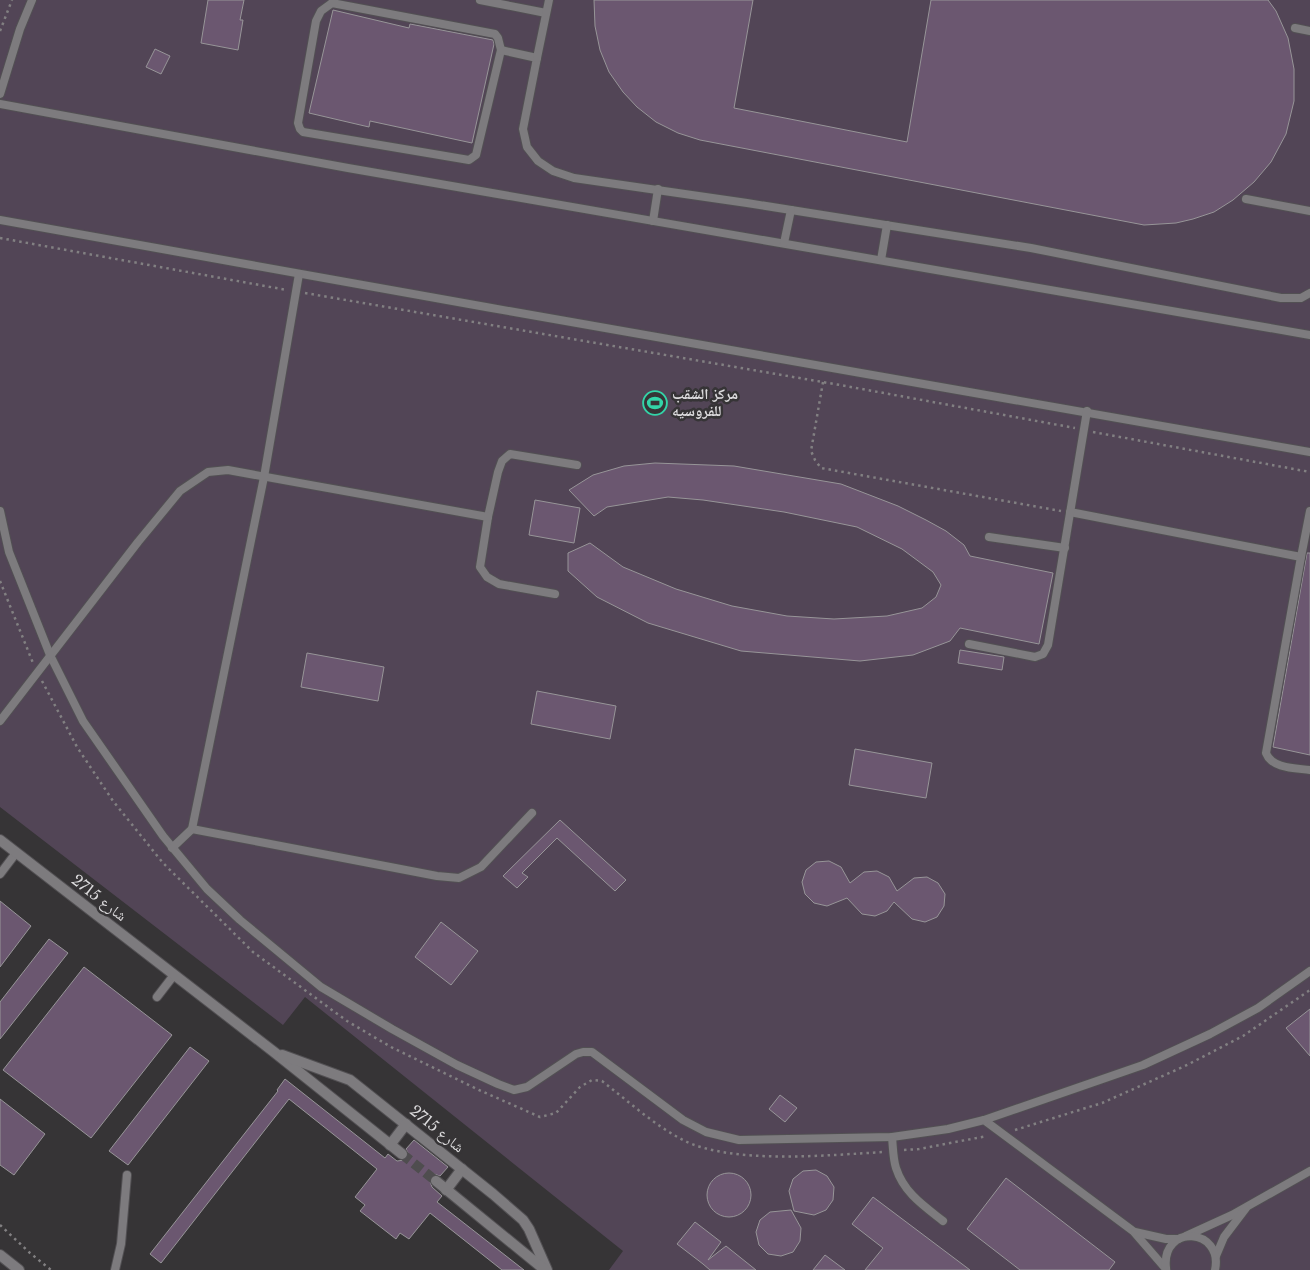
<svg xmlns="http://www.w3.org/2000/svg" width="1310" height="1270" font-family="'Libre Baskerville','Noto Naskh Arabic',serif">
<rect width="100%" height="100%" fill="#363436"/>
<path fill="#524556" d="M 0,0 L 1310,0 L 1310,1270 L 609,1270 L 623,1251 L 305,997 L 283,1025 L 0,807 Z"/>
<g fill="#6b5770" stroke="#979598">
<path d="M 208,0 L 244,0 L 240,20 L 243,20 L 238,50 L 201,43 Z"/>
<path d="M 594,0 L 753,0 L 734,108 L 907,142 L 931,0 L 1268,0 L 1276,11 L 1288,38 L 1294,69 L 1294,101 L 1286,134 L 1271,162 L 1254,182 L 1233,200 L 1214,212 L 1193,219 L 1176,223 L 1144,225 L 700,140 L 678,133 L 656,122 L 637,107 L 623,92 L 609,72 L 600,50 L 595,26 Z"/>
<path d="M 333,10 L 409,28 L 410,24 L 493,40 L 494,44 L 472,143 L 370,121 L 369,127 L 309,113 Z"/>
<path d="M 155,49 L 170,56 L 161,74 L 146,67 Z"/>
<path d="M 655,463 L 734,466 L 841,484 L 898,506 L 926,520 L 946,531 L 964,545 L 970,556 L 1053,573 L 1039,644 L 960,628 L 950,641 L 913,655 L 860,661 L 741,651 L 648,623 L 597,597 L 568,571 L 568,553 L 590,543 L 623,567 L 676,589 L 732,606 L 787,616 L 834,619 L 887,616 L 922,608 L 936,597 L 941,585 L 933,572 L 902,549 L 857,527 L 784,512 L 703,500 L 668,497 L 607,507 L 594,516 L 569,490 L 593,475 L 624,466 Z"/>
<path d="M 535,500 L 580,508 L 574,543 L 529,535 Z"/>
<path d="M 1307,553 L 1310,553 L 1310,755 L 1273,747 Z"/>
<path d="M 960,650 L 1004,657 L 1002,670 L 958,663 Z"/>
<path d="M 307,653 L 384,667 L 378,701 L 301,687 Z"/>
<path d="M 537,691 L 616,706 L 610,739 L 531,724 Z"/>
<path d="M 855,749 L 932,763 L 926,798 L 849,785 Z"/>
<path d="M 560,820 L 626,880 L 615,891 L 557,838 L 522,873 L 528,877 L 517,888 L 503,876 Z"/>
<path d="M 829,861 L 841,867 L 850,883 L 864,872 L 877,871 L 889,877 L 897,891 L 914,878 L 927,877 L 938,883 L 945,894 L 944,906 L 937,917 L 925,922 L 912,919 L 894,902 L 887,911 L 875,916 L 862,914 L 847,898 L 827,906 L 814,903 L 805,894 L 802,882 L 806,870 L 816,862 Z"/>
<path d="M 0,901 L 31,926 L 0,967 Z"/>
<path d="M 441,922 L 478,951 L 451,985 L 415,957 Z"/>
<path d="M 49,939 L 68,953 L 0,1039 L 0,1002 Z"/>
<path d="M 84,967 L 172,1035 L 91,1138 L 3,1070 Z"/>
<path d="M 1310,1009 L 1310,1056 L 1286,1028 Z"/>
<path d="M 190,1047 L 209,1061 L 128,1165 L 109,1151 Z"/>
<path d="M 285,1079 L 385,1158 L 388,1154 L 397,1161 L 405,1160 L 409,1155 L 406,1149 L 414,1140 L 448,1167 L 440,1176 L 434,1174 L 429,1179 L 432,1187 L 442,1196 L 437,1202 L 524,1270 L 502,1270 L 430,1213 L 409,1239 L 400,1233 L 396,1239 L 360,1211 L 365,1205 L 355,1197 L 377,1169 L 289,1099 L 161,1263 L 150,1254 L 278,1091 L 277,1090 Z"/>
<path d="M 780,1095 L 797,1108 L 785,1122 L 769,1109 Z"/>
<path d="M 0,1099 L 45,1134 L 14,1175 L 0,1165 Z"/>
<path d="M 816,1170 L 827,1176 L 834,1187 L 833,1200 L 826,1210 L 814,1215 L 794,1211 L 789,1191 L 793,1179 L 803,1171 Z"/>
<circle cx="729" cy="1195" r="22"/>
<path d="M 1006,1178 L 1115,1262 L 1109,1270 L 1020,1270 L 967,1229 Z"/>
<path d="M 873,1197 L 970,1270 L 865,1270 L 883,1248 L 852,1224 Z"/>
<path d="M 791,1210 L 801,1228 L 800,1241 L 793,1252 L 781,1256 L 768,1254 L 759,1245 L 756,1232 L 760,1220 L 770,1212 Z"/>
<path d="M 695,1222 L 721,1242 L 708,1260 L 726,1246 L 756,1270 L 710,1270 L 703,1264 L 677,1244 Z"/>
<path d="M 825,1255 L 845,1270 L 813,1270 Z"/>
</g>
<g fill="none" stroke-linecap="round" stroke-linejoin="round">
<path stroke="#4f4d4f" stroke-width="10" stroke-dasharray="10 5" stroke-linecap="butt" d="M 402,1154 L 436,1181"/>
<g stroke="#525053" stroke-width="10">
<g id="service">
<path d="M 480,0 L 546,13"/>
<path d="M 332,3 L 495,34 L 498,38 L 501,50 L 476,155 L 469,160 L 303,132 L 300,129 L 298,123 L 316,21 L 321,11 L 332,3 L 333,0"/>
<path d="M 1295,28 L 1310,31"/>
<path d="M 501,50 L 537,58 L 523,129 L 527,147 L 538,161 L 553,171 L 574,178 L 747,203 L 1031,248 L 1281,298 L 1301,298 L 1310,293"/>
<path d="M 537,58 L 549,0"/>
<path d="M 0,94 L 20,29 L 32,0"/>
<path d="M 0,104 L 348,168 L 1310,335"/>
<path d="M 1246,199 L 1310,211"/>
<path d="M 0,220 C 436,301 874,372 1310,452"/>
<path d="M 653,221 L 658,189"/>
<path d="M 784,243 L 791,210"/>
<path d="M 881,260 L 887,225"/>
<path d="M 0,511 L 9,552 L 50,655 L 83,721 L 163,836 L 207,889 L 240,920 L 321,987 L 392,1029 L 457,1065 L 498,1084 L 514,1090 L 527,1087 L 576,1054 L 583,1052 L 592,1052 L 683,1120 L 706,1132 L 739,1140 L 892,1137 L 948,1129 L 984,1120 L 1133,1231 L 1166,1269"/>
<path d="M 1070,512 L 1301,557 L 1310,511"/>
<path d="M 989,537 L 1065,548"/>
<path d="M 1301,557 L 1266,753 C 1272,769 1296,768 1310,770"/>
<path d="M 555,594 L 499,584 L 487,577 L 480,567 L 488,517 L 498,472 L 502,461 L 510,454 L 577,465"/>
<path d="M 969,644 L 1035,657 L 1043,654 L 1048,645 L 1087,411"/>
<path d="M 0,721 L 138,542 L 180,491 L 208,472 L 228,470 L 488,517"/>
<path d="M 192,829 L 437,876 L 459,878 L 481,867 L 532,813"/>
<path d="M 172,848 L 192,829 L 264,477 L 299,274"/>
<path d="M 0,874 L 16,853"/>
<path d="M 157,997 L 174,975"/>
<path d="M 984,1120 L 1143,1065 L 1210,1034 L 1258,1008 L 1310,971"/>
<path d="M 892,1137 C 893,1147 893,1159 896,1168 C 904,1193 924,1206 943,1221"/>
<path d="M 1135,1232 L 1166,1239 L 1178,1239"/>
<path d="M 1186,1236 L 1232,1215 L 1310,1171"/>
<path d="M 1216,1256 L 1224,1237 L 1246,1208"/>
<path d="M 1166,1268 C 1161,1223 1224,1228 1215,1270"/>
<path d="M 115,1270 L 121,1244 L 127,1175"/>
</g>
</g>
<g stroke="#525053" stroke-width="12">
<g id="minor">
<path d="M 0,840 L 274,1052 L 402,1154"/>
<path d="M 282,1055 L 350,1080 L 493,1194 L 523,1220 L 529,1229 L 547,1270"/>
<path d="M 390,1145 L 406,1124"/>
<path d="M 436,1181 L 545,1270"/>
<path d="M 446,1190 L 462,1169"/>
<path d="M 0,1255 L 19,1270"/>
</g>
</g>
<g stroke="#828082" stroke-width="2.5" stroke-dasharray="2.5 4" stroke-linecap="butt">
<path d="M 0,31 L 12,0"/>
<path d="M 0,238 L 287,290"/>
<path d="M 305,293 L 840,385 L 1075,428"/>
<path d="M 823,382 L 811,451 L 815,460 L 821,468 L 1061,511"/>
<path d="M 1093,432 L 1310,472"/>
<path d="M 0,581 L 33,663"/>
<path d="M 42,681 L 77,747 L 113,801 L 163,863 L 253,952 L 347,1021 L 391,1047 L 479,1090 L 540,1117 L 556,1113 L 580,1087 L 592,1080 L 602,1081 C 628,1101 654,1125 683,1140 C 732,1165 829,1155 884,1152"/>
<path d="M 1015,1130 L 1102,1103 L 1185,1066 L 1243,1036 L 1310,990"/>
<path d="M 904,1150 L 919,1149 L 987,1136"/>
<path d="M 0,1225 L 30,1253 L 51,1270"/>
</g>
<use href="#service" stroke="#7d7b7e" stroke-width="8"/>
<use href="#minor" stroke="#7d7b7e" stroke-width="10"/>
</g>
<defs>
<g id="stadium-ring" transform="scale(1.25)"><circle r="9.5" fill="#363436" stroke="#33d4a8" stroke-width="1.5"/><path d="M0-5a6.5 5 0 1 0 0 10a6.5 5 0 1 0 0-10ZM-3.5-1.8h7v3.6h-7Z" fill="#33d4a8"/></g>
</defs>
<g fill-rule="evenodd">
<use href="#stadium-ring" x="655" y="403"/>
</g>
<g text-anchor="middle" stroke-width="5" stroke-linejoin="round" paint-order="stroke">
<g font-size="15" font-weight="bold" fill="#dbdadc" stroke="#363436" text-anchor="start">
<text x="672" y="399">مركز الشقب<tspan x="672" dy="17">للفروسيه</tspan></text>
</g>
<g font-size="15" fill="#dbdadc" stroke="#363436">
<text transform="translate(99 898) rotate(38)" y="5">شارع 2715</text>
<text transform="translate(437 1129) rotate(39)" y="5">شارع 2715</text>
</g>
</g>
</svg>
